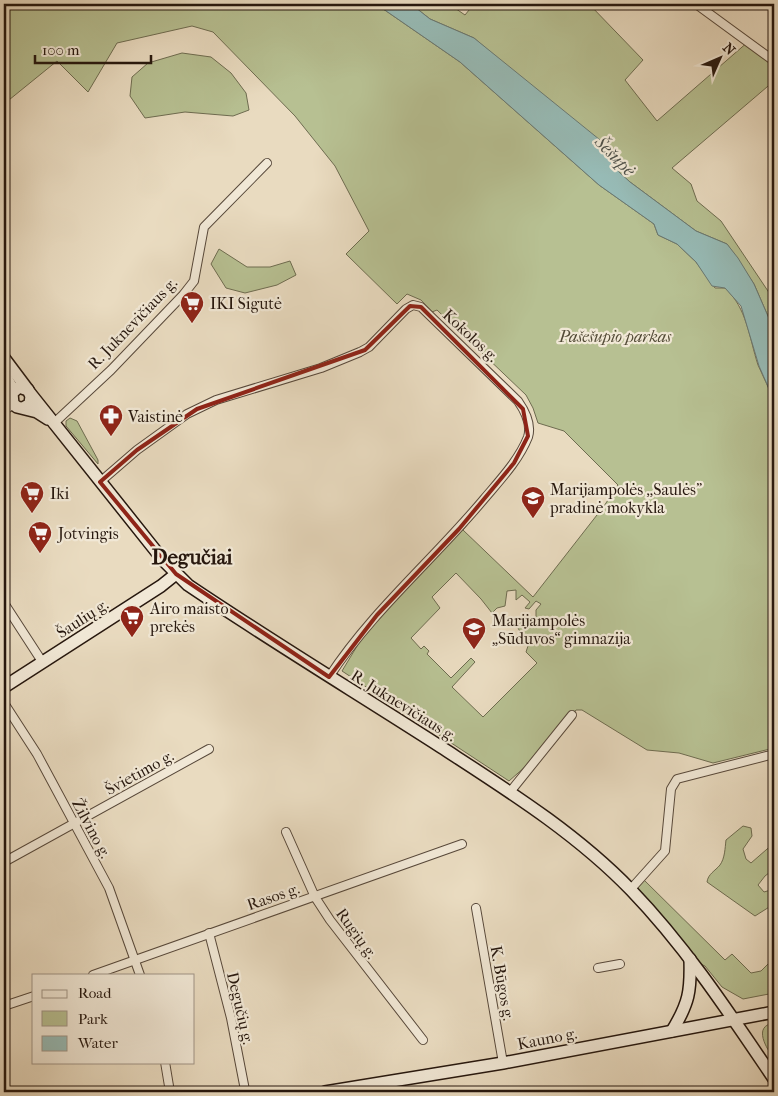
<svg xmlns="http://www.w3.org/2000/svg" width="778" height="1096" font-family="'IM FELL French Canon',serif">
<rect width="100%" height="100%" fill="#e9dbc0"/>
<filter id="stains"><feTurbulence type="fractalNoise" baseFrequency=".004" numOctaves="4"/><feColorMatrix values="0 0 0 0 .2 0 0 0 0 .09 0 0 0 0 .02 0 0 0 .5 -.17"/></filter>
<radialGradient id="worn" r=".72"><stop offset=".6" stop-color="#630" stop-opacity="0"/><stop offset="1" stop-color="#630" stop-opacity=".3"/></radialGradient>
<g fill="#b7c092" stroke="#6e6c50" fill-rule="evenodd">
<path d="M 4,4 L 376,4 L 460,62 L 599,185 L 654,224 L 658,235 L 677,244 L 696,262 L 715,288 L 725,288 C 747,308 749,337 758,365 C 763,377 769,388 774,400 L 774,748 L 713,763 L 679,753 L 647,750 L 582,710 L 576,710 L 543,751 L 509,781 L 342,671 L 374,618 L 481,508 L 463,530 L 533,597 L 604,506 L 618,485 L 564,431 L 538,423 L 533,408 L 526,395 L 437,310 L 432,312 L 421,300 L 407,294 L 397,304 L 346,254 L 369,231 L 335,166 L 295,116 L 213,32 L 192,26 L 117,43 L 88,92 L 57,61 L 4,104 ZM 456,573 L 481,599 L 492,613 L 497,608 L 505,606 L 507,591 L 516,590 L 516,600 L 522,595 L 530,602 L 525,608 L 529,609 L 536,601 L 541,604 L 536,610 L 536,618 L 523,617 L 518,628 L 528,646 L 526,652 L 537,663 L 483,717 L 452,687 L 475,662 L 471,658 L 451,678 L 427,654 L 429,651 L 424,646 L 421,649 L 411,638 L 440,608 L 432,597 Z"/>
<path d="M 411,4 L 449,4 L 465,15 L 474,4 L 589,4 L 643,60 L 625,80 L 657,121 L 749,41 L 774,61 L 774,81 L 672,168 L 691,184 L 697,201 L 721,221 L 774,300 L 774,330 L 754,284 L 727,244 L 696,231 L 630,182 L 619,172 L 612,157 L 474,38 L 430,19 Z"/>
<path d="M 182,53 L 211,57 L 231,73 L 246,93 L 249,110 L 233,116 L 185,112 L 145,118 L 130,96 L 132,77 L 148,63 Z"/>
<path d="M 219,249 L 247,267 L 270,267 L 290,261 L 296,275 L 277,285 L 245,293 L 226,288 L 211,264 Z"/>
<path d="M 70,418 L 77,421 L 98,460 L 98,464 L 66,426 L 66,421 Z"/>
<path d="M 743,826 L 751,828 L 752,836 L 743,849 L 746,859 L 751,863 L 774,843 L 774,869 L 765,876 L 758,885 L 764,892 L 774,889 L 774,904 L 755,916 L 707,882 C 708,874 715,871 720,865 C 725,858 725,848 726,840 Z"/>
<path d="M 642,878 L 725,960 L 732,954 L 751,973 L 761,971 L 774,958 L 774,993 L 743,999 L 722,987 L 705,966 L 690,959 L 630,890 Z"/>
<path d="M 774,1023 L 774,1059 C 767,1049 752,1026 774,1023 Z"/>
</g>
<path fill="#97bbb6" stroke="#6a7973" d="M 376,4 L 411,4 L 430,19 L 474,38 L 605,144 L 619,172 L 630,182 L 696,231 L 727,244 L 738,258 L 754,284 L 774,330 L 774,400 L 759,366 L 741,306 L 725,288 L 712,286 L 696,262 L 677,244 L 658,235 L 654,224 L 599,185 L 460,62 Z"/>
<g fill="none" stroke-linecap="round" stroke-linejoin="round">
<g stroke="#57483a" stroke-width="10">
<g id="street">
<path d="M 696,4 L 774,61"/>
<path d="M 4,411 L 13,404"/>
<path d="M 53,424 L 111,370 L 183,295 L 194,281 L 204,227 L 267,163"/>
<path d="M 100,482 L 137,450 L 187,414 L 216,400 L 321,368 L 360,352 L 369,347 L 406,309 L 413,305 L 421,307 L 518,401 C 525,411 532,424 528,437 C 519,460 500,480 484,499 C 434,559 372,611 329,677"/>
<path d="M 4,603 L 43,663"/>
<path d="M 4,703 L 37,754 L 109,888 L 140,975"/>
<path d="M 510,792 L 572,715"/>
<path d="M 286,832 L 315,897 L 330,920 L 423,1040"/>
<path d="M 4,862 L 209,749"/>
<path d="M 630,890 L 665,851 L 671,789 L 677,779 L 774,754"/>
<path d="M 476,908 L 503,1063"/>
<path d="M 209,933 L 231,1018 L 245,1090"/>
<path d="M 598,968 L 620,964"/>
<path d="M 93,975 L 462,844"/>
<path d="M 4,1006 L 34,996"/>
<path d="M 165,1062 L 170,1092"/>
</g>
</g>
<g stroke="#26170e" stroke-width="14">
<g id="secondary">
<path d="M 4,358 L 28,390"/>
<path d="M 4,374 L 11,386 L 12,393"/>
<path d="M 30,393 L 163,560 L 188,585 C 271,641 357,693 441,747 C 507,790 576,833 631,890 C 686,947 730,1014 774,1079"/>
<path d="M 23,408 L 30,404 L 31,396 L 28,390 L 19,387 L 12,393 L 13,404 L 17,407 L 37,412 L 48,419"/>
<path d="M 4,687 L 161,586 L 176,574"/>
<path d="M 672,1031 C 689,1003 691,991 690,959"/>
<path d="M 325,1092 L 503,1063 L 774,1012"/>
</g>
</g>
<use href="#street" stroke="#f1e8d6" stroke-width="8"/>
<use href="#secondary" stroke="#f1e8d6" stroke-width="11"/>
</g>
<path fill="none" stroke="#8f2418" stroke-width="4" stroke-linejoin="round" d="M 410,306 L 421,307 L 523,409 L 528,436 L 514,463 L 459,529 L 377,615 L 329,677 L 176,574 L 100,482 L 137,450 L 197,409 L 365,350 Z"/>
<defs>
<g id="supermarket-pin" transform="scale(1.25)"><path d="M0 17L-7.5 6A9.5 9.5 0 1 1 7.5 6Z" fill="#8f2418" stroke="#f1e8d6"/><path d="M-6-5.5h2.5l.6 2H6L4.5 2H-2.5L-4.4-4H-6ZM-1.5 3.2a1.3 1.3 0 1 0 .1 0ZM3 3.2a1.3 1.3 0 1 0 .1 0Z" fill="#fff"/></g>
<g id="pharmacy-pin" transform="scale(1.25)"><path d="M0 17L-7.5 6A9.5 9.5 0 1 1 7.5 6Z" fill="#8f2418" stroke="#f1e8d6"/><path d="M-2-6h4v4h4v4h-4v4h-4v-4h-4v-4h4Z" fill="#fff"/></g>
<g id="school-pin" transform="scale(1.25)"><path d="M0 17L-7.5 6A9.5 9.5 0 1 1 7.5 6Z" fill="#8f2418" stroke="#f1e8d6"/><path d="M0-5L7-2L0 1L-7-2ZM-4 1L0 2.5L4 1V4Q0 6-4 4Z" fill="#fff"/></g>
</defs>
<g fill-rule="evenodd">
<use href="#supermarket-pin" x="192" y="303"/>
<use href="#pharmacy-pin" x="111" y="416"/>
<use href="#supermarket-pin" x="32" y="493"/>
<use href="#school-pin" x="533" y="498"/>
<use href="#supermarket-pin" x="40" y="533"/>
<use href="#supermarket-pin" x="132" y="617"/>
<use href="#school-pin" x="474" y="629"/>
</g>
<g text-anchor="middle" stroke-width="4.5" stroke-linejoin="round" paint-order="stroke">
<g font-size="16" fill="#26170e" stroke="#f1e8d6" text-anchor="start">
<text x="210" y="309">IKI Sigutė</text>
<text x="128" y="422">Vaistinė</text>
<text x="550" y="495">Marijampolės ,,Saulės"<tspan x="550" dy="18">pradinė mokykla</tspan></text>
<text x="50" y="499">Iki</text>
<text x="58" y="539">Jotvingis</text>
<text x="150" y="614">Airo maisto<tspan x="150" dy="18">prekės</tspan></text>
<text x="492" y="626">Marijampolės<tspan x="492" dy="18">„Sūduvos“ gimnazija</tspan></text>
</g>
<g font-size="16" fill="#26170e" stroke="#f1e8d6">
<text transform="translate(132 323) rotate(-46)" y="6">R. Juknevičiaus g.</text>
<text transform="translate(471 335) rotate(43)" y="6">Kokolos g.</text>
<text transform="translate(82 618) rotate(-33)" y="6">Šaulių g.</text>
<text transform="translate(404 705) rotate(32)" y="6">R. Juknevičiaus g.</text>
<text transform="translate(139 772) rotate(-29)" y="6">Švietimo g.</text>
<text transform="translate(92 828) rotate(62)" y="6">Žilvino g.</text>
<text transform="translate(273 896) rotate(-19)" y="6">Rasos g.</text>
<text transform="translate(357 933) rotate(54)" y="6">Rugių g.</text>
<text transform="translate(503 983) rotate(80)" y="6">K. Būgos g.</text>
<text transform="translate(241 1008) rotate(77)" y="6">Degučių g.</text>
<text transform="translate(547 1038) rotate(-11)" y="6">Kauno g.</text>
</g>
<g font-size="16" font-style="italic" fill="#524a36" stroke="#f1e8d6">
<text x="615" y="342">Pašešupio parkas</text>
</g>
<g font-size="18" font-style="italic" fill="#4e5049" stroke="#f1e8d6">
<text transform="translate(615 156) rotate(45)" y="6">Šešupė</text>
</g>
<g font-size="21" font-weight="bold" fill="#26170e" stroke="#f1e8d6">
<text x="192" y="564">Degučiai</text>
</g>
</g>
<rect width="778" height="1096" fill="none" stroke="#e9dbc0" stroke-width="20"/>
<rect x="5" y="5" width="768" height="1086" fill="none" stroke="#26170e" stroke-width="2.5"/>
<rect x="10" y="10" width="758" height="1076" fill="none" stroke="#26170e"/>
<rect x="32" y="974" width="162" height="90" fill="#f1e8d6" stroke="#a09486"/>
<rect x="42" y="990" width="25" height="8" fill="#f1e8d6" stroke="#a09486"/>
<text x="78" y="998" font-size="15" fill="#26170e">Road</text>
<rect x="42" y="1011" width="25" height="15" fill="#b7c092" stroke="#a09486"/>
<text x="78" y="1024" font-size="15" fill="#26170e">Park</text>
<rect x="42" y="1036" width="25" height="15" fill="#97bbb6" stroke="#a09486"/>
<text x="78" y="1048" font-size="15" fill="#26170e">Water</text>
<g transform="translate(720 58) rotate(45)" stroke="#f1e8d6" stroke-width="4" paint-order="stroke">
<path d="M0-4L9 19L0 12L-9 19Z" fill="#26170e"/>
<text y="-8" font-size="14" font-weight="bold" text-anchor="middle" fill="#26170e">N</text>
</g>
<path d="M35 55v8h116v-8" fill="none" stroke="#26170e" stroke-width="2.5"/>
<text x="42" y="55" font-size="15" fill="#26170e" stroke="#f1e8d6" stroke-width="4" paint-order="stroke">100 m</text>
<rect width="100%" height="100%" filter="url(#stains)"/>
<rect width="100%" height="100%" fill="url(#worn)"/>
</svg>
